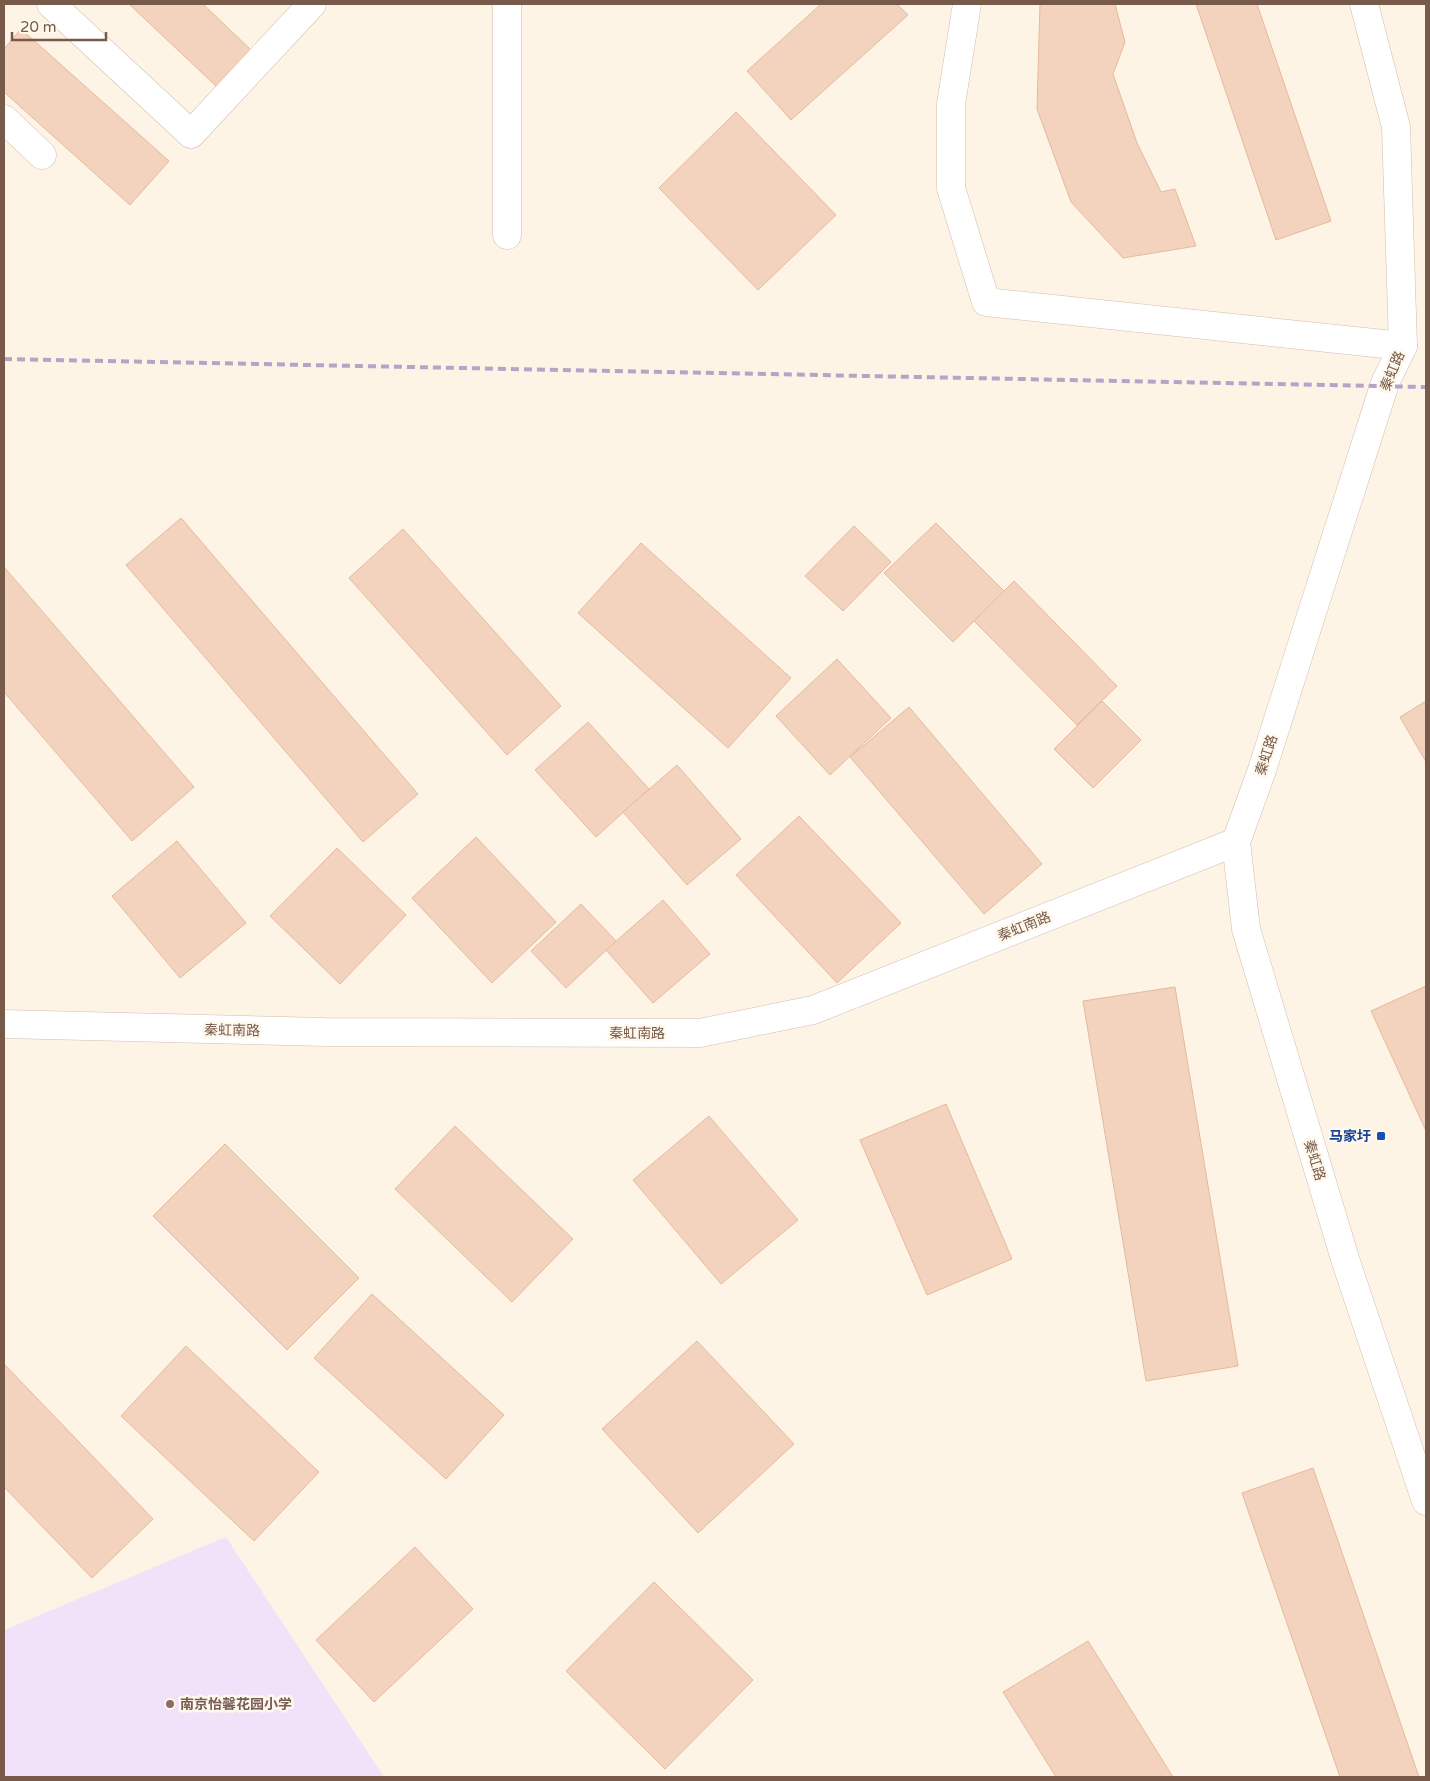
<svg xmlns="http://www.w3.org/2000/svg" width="1430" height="1781" font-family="'Varela Round','Noto Sans SC',sans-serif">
<rect width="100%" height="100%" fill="#fdf4e6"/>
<path fill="#f1e2f9" d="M 226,1537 L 384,1777 L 4,1777 L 4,1630 Z"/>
<g fill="#f3d3bd" stroke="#e6b99d">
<path d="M 129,4 L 203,4 L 251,50 L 217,87 Z"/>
<path d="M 821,4 L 897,4 L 908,15 L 791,120 L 747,71 Z"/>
<path d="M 1040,4 L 1115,4 L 1125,42 L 1113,74 L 1137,143 L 1161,192 L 1175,189 L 1196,246 L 1123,258 L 1071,202 L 1037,109 Z"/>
<path d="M 1196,4 L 1257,4 L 1331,221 L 1276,240 Z"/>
<path d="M 21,29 L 169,161 L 130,205 L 4,92 L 4,49 Z"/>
<path d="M 736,112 L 836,215 L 758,290 L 659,188 Z"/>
<path d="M 181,518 L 418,794 L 363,842 L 126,565 Z"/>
<path d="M 936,523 L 1004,591 L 953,642 L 884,573 Z"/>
<path d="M 854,526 L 891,562 L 843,611 L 805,576 Z"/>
<path d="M 403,529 L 561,706 L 507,755 L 349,578 Z"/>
<path d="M 641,543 L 791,678 L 728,748 L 578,613 Z"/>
<path d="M 4,567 L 194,787 L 132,841 L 4,692 Z"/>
<path d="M 1014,581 L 1117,686 L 1077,725 L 974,621 Z"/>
<path d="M 837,659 L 891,718 L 830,775 L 776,716 Z"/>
<path d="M 1102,701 L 1141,740 L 1093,788 L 1054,749 Z"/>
<path d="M 1426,701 L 1426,762 L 1400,717 Z"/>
<path d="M 909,707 L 1042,864 L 984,914 L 850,757 Z"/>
<path d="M 588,722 L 649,789 L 596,837 L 535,770 Z"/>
<path d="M 677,765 L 741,839 L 687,885 L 623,812 Z"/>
<path d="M 799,816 L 901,923 L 837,983 L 736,875 Z"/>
<path d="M 476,837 L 556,922 L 492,983 L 412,898 Z"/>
<path d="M 177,841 L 246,923 L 180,978 L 112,896 Z"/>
<path d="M 337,848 L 406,915 L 340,984 L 270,916 Z"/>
<path d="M 663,900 L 710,954 L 653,1003 L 606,950 Z"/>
<path d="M 581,904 L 616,941 L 566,988 L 531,951 Z"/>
<path d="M 1426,986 L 1426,1131 L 1371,1011 Z"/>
<path d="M 1175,987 L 1238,1366 L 1146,1381 L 1083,1001 Z"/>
<path d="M 946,1104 L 1012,1259 L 927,1295 L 860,1140 Z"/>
<path d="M 709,1116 L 798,1220 L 721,1284 L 633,1180 Z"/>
<path d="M 455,1126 L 573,1239 L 512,1302 L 395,1189 Z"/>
<path d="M 225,1144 L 359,1278 L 287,1350 L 153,1216 Z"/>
<path d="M 372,1294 L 504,1415 L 446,1479 L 314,1358 Z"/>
<path d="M 697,1341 L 794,1444 L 698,1533 L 602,1429 Z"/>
<path d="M 186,1346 L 319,1472 L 254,1541 L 121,1416 Z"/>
<path d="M 4,1364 L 153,1519 L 92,1578 L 4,1487 Z"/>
<path d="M 1313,1468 L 1419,1777 L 1340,1777 L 1242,1493 Z"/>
<path d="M 415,1547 L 473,1609 L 374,1702 L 316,1640 Z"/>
<path d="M 654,1582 L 753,1680 L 665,1769 L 566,1671 Z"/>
<path d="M 1088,1641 L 1173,1777 L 1056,1777 L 1003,1692 Z"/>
</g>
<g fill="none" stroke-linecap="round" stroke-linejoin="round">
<g stroke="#d1beae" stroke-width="29">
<g id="minor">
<path d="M 51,4 L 191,134 L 312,4"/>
<path d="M 967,4 L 951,104 L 951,188 L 986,302 L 1403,346"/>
<path d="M 1364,4 L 1396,127 L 1403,346 L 1385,383 L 1262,770 L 1236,842 L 1246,929 L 1346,1262 L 1426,1501"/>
<path d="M 4,119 L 42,155"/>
<path d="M 507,235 L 507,4"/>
<path d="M 4,1024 L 324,1032 L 700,1033 L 813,1010 L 1236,842"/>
</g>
</g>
<use href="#minor" stroke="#fff" stroke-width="28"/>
<path stroke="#b7a3c7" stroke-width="4" stroke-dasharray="8 5" stroke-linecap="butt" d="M 4,359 L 1426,387"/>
</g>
<rect fill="#1a4fb4" stroke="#fff8ed" stroke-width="2" x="1376" y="1131" width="10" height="10" rx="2.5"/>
<circle fill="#8d6e63" stroke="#fff8ed" stroke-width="2" cx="170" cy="1704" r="5"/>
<g text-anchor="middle" stroke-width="5" stroke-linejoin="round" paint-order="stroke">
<g font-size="14" fill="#775a4a" stroke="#fff8ed">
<text transform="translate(1392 371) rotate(-67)" y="5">秦虹路</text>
<text transform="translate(1266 755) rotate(-72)" y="5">秦虹路</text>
<text transform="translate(1024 926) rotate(-22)" y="5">秦虹南路</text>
<text transform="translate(232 1030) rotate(1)" y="5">秦虹南路</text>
<text x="637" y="1038">秦虹南路</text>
<text transform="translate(1315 1160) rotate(73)" y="5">秦虹路</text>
</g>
<g font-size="14" font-weight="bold" fill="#164399" stroke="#fff8ed" text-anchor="end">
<text x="1371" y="1141">马家圩</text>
</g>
<g font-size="14" font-weight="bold" fill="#785e54" stroke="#fff8ed" text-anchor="start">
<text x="180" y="1709">南京怡馨花园小学</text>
</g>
</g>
<rect width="1430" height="1781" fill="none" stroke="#775a4a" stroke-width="10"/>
<path d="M12 32v8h94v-8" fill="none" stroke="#775a4a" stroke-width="2.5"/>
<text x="20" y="32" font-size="15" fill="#775a4a" stroke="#fff8ed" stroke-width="4" paint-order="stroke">20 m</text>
</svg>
